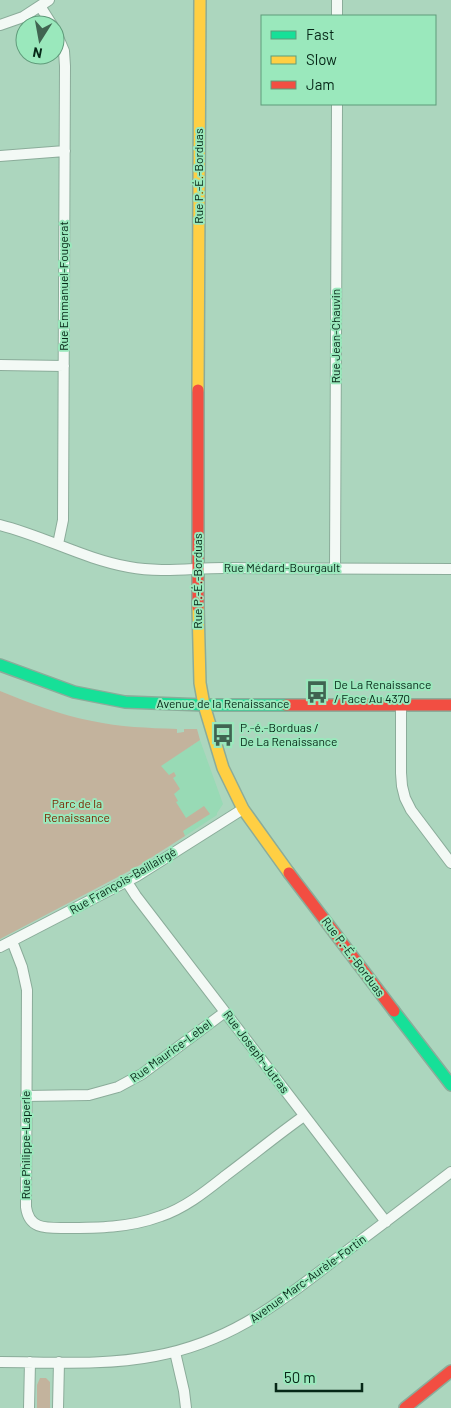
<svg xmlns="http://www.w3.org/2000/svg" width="451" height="1408" font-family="Barlow,sans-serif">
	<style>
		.built { fill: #98dab5 }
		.green { fill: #c3b39d }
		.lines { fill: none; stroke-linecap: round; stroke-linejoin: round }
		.street-casing { stroke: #8bac9a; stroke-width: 12 }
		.fast-casing { stroke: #8bac9a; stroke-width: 14 }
		.slow-casing { stroke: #8bac9a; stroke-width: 14 }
		.jam-casing { stroke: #8bac9a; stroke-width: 14 }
		.street { stroke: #f3f9f5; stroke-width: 10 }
		.fast { stroke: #16e098; stroke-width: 11 }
		.slow { stroke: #ffcf43; stroke-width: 11 }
		.jam { stroke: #f24e42; stroke-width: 11 }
		.labels { text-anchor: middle; stroke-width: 4; stroke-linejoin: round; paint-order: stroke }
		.street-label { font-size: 12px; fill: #062717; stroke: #9ae8bc }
		.poi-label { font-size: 12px; fill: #062717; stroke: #9ae8bc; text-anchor: start }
		.park-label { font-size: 12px; fill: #7a2501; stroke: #9ae8bc }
	</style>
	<rect width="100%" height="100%" fill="#acd6be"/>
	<path class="built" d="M 200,740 L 223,804 L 217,813 L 217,815 L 185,836 L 146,775 Z"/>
	<path class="green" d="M 0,691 C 30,703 60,715 92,721 C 120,727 148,728 177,729 L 177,733 L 184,732 L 184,729 L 197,729 L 200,740 L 161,766 L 169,775 L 174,772 L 176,776 L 173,778 L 180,789 L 174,794 L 178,801 L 176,802 L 186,818 L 204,806 L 210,814 L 183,831 L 185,836 L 135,868 L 0,939 Z
		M 40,1378 L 46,1378 L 50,1382 L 50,1408 L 37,1408 L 37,1385 Z"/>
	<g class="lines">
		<defs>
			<path id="street" d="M 40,6 L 52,25
				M 337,16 L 337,0
				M 0,25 L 23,17 L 49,0
				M 55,30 L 64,51 L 65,66 L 63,520 L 58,544
				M 0,156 L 65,151
				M 0,365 L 64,366
				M 0,525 C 44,536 84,559 129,567 C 161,573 192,568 224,568 C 299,569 375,569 451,569
				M 335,569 L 337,104
				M 401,705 L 401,773 L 402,786 L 405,798 L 411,810 L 451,863
				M 127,882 L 136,896 L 386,1222
				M 12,941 L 22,967 L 27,990 L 26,1207 C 29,1229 45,1228 64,1228 C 97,1228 129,1228 161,1216 C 185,1208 206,1191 225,1176 C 252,1156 277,1135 304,1116
				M 0,947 L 137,876 L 243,809
				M 26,1096 L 89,1095 L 118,1087 L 142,1074 L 225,1012
				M 175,1352 L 184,1391 L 186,1408
				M 0,1362 C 51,1362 104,1366 155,1356 C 231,1342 277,1304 336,1259 C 375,1230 413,1201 451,1172
				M 29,1408 L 30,1362
				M 58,1408 L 59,1362"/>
			<path id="fast" d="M 0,665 L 74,692 L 125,702 L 204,705 L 286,705
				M 394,1011 L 451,1085"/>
			<path id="slow" d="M 198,390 L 200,0
				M 198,607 L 200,683 L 204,705 L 223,768 L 243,809 L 289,873"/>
			<path id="jam" d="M 198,390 L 198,607
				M 286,705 L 451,705
				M 289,873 L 394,1011
				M 405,1408 L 451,1371"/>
		</defs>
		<use href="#street" class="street-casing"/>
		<use href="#fast" class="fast-casing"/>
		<use href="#slow" class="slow-casing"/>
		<use href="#jam" class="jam-casing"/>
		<use href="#street" class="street"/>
		<use href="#fast" class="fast"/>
		<use href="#slow" class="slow"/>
		<use href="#jam" class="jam"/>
	</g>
	<defs>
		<symbol id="bus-bare" viewBox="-9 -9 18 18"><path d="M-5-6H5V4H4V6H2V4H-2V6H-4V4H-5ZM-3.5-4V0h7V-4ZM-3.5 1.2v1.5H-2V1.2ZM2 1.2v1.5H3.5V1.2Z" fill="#406451" stroke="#9ae8bc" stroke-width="2.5" paint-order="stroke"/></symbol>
	</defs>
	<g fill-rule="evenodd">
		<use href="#bus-bare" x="301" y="676" width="32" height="32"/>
		<use href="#bus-bare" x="207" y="719" width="32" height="32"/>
	</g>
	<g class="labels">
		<g class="street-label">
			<text transform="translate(199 176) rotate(-90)" y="4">Rue P.-É.-Borduas</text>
			<text transform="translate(64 286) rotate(-90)" y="4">Rue Emmanuel-Fougerat</text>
			<text transform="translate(336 336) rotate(-90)" y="4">Rue Jean-Chauvin</text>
			<text x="282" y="572">Rue Médard-Bourgault</text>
			<text transform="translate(198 581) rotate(-90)" y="4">Rue P.-É.-Borduas</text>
			<text x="223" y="708">Avenue de la Renaissance</text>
			<text transform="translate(123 881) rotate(-30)" y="4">Rue François-Baillairgé</text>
			<text transform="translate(353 957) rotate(53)" y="4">Rue P.-É.-Borduas</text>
			<text transform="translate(171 1051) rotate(-36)" y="4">Rue Maurice-Lebel</text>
			<text transform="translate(256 1052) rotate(53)" y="4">Rue Joseph-Jutras</text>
			<text transform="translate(26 1145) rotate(-90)" y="4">Rue Philippe-Laperle</text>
			<text transform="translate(308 1279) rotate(-36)" y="4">Avenue Marc-Aurèle-Fortin</text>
		</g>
		<g class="poi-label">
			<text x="334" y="689">De La Renaissance<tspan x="334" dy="14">/ Face Au 4370</tspan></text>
			<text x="240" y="732">P.-é.-Borduas /<tspan x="240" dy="14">De La Renaissance</tspan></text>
		</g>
		<g class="park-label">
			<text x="77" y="808">Parc de la<tspan x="77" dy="14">Renaissance</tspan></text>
		</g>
	</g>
	<rect x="261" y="15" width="175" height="90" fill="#9ae8bc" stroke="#5f9b7a"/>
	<rect x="271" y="31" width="25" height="8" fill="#16e098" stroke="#5f9b7a"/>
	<text x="306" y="40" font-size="15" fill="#062717">Fast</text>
	<rect x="271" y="56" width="25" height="8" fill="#ffcf43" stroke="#5f9b7a"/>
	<text x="306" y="65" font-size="15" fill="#062717">Slow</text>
	<rect x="271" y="81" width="25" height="8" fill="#f24e42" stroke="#5f9b7a"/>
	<text x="306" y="90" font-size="15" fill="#062717">Jam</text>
	<g transform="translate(40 40) rotate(191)"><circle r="24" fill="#9ae8bc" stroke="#5f9b7a"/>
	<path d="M0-4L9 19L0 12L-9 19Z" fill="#406451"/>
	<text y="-8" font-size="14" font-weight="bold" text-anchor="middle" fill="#062717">N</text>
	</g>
	<path d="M276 1383v8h86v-8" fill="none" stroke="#062717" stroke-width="2.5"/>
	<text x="284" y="1383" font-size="15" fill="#062717" stroke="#9ae8bc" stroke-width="4" paint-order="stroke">50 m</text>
</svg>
